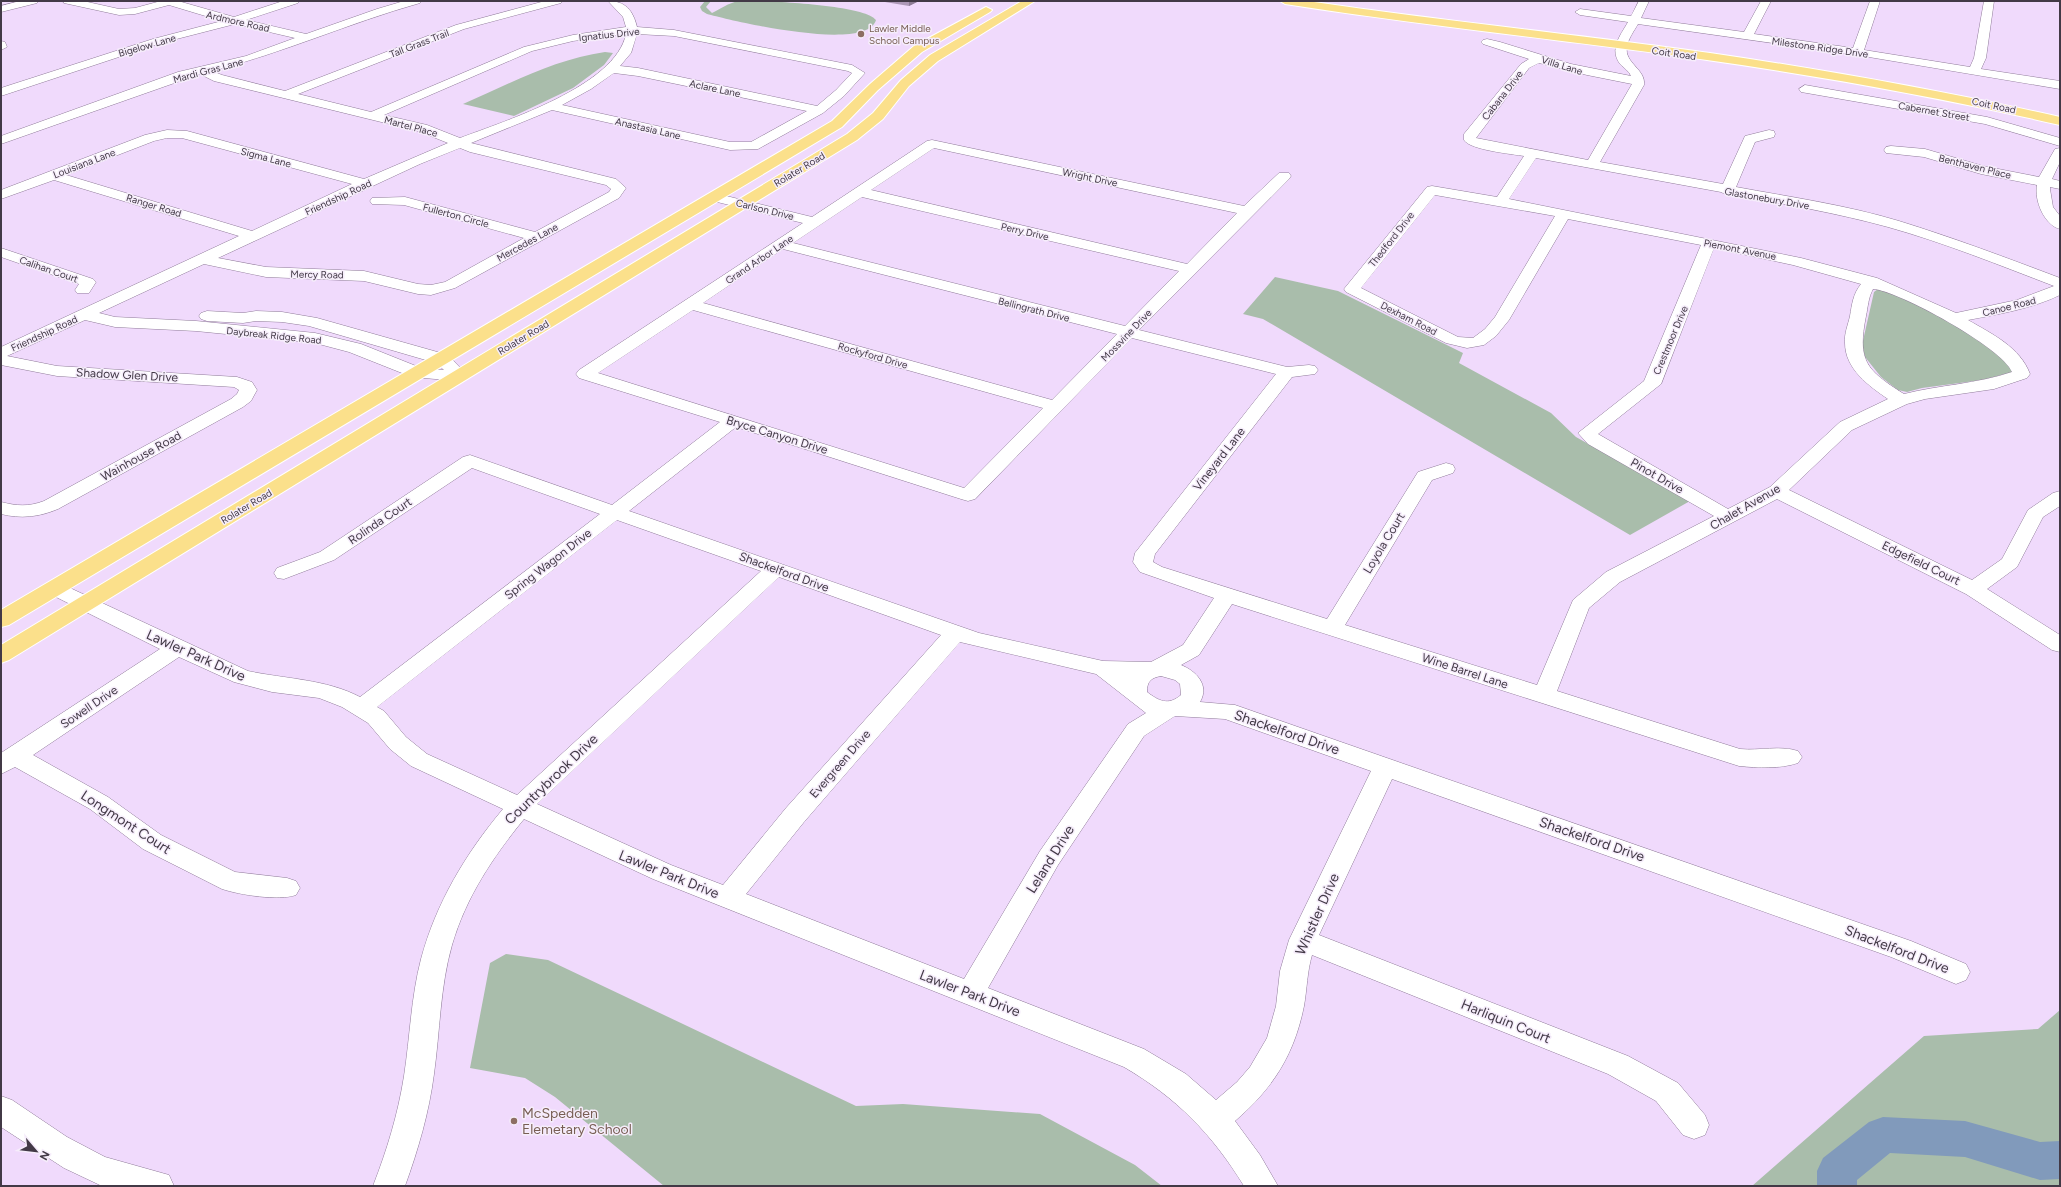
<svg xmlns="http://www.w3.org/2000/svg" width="2061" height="1187" font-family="Figtree,sans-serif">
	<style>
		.green { fill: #a9bdab }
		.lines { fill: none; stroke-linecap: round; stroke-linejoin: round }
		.river { fill: #819abb; fill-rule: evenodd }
		.minor-casing { stroke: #907c9a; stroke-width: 1 }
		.major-casing { stroke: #fff; stroke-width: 2 }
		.minor { fill: #fff; fill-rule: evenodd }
		.major { fill: #fbe08b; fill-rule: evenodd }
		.wall { fill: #ad98b7 }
		.shaded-wall { fill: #8d7c95 }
		.education-dot { fill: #8d6e63; stroke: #f6edfb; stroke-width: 1.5 }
		.labels { text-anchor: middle; stroke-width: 3; stroke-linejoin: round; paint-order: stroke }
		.far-street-label { font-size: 10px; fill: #423946; stroke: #f6edfb }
		.far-education-label { font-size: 10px; fill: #785e54; stroke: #f6edfb; text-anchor: start }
		.street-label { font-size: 12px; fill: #423946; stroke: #f6edfb }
		.near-street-label { font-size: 14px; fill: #423946; stroke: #f6edfb }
		.near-education-label { font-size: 14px; fill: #785e54; stroke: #f6edfb; text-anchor: start }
	</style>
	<rect width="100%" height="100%" fill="#f0dafc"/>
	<path class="green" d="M 705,1 L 711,1 L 706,7 L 712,13 C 720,9 729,3 738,1 C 758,0 865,4 876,20 C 866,53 733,21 707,14 L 702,11 L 700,7 Z
		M 605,52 L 613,53 L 604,65 L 573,88 L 514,116 L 463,104 C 509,84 555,59 605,52 Z
		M 1275,277 L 1338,291 L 1463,353 L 1459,363 L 1551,413 L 1576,437 L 1690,501 L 1630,535 L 1263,319 L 1243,314 Z
		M 1878,289 L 1915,301 L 1998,351 L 2013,372 L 1982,380 L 1922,388 L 1907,392 L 1898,390 L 1881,377 L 1865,357 L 1862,345 L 1874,292 Z
		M 506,954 L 548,960 L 856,1106 L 903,1104 L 1040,1114 L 1135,1165 L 1162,1186 L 664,1186 L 555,1097 L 525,1078 L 470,1068 L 490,963 Z
		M 2060,1010 L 2060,1186 L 1752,1186 L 1924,1036 L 2038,1029 Z"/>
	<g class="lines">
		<path class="river" d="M 1883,1117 L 1965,1121 L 2040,1142 L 2060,1141 L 2060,1179 L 2040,1180 L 1965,1157 L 1890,1153 L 1857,1180 L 1857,1186 L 1817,1186 L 1817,1171 L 1823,1158 L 1869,1122 Z"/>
		<defs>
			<path id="minor" d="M 20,1 L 38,1 L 37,3 L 1,12 L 1,6 Z
				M 63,1 L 83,1 L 119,9 L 135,8 L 161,1 L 178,1 L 234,17 L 283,1 L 299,1 L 298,3 L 246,20 L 306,34 L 377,9 L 404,1 L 421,1 L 420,3 C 349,23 283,53 212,71 L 222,75 L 285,91 L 456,25 L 545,1 L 562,1 L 561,3 L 464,29 L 298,94 L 371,112 L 524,47 L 573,35 L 626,27 L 623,17 L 608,1 C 625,1 633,10 637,27 L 674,30 L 852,65 L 865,73 L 844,96 L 823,113 L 758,149 L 730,150 L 552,110 L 471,143 L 616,179 L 626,188 L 619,198 L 455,288 L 431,295 L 418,294 L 364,281 L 266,277 L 204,264 L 99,313 L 115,317 L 196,321 L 315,333 L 361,344 L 421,368 L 444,370 L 436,363 L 309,326 L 282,322 L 256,321 L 243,323 L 207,321 L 201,319 L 199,316 L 201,313 L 207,311 L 243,313 L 256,311 L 282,312 L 317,318 L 448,355 L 468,376 L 465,380 L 459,381 L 412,377 L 349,352 L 315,343 L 196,331 L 115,327 L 85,320 L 7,356 L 57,366 L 237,377 L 252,382 L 257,390 L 251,401 L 243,407 L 58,509 C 39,517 21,519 1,514 L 1,502 C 17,506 28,507 44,501 L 231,399 L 237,394 L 239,390 L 234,387 L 57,376 L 1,365 L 1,347 L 239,236 L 54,180 L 1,199 L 1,190 L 145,135 L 167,130 L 187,131 L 364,179 L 448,143 L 418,131 L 214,81 L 200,74 L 1,144 L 1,136 L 178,72 L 246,56 L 295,38 L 235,24 L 161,43 L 1,96 L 1,88 L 153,39 L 222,21 L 169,5 L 135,14 L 119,15 L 64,3 ZM 626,34 C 616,86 505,121 460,138 L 427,125 L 384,115 L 532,51 L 573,41 ZM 637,34 L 674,36 L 848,71 L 852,73 L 836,90 L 817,106 L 638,68 L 620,66 L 631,53 ZM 614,73 L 638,76 L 807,111 L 751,142 L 730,142 L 562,105 L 591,89 ZM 167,138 L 182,138 L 352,184 L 252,231 L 66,175 L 154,141 ZM 460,148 L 470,152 L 606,185 L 611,189 L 609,192 L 535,232 L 405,197 L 372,198 L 370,201 L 372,204 L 404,205 L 524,238 L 445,282 L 431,285 L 418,284 L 364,271 L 266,267 L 218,258 L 420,164 Z
				M 1639,1 L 1649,1 L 1641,18 L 1744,32 L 1761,1 L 1771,1 L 1754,34 L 1853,48 L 1870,1 L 1880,1 L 1864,50 L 1970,67 L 1974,58 L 1984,1 L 1994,1 L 1986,58 L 1981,69 L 2060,81 L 2060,89 L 1857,55 L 1638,24 C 1634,31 1628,39 1627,47 C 1624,63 1646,69 1644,85 L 1600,162 L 1723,184 L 1745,136 L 1769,130 L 1774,131 L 1775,134 L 1774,137 L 1755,142 L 1736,187 C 1790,197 1846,205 1899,221 C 1954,238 2007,258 2060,278 L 2060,295 C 2031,309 1999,314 1968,320 C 1992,334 2020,347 2030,374 L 2027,378 L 1994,389 L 1925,399 L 1907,404 L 1852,430 L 1789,490 L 1972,580 L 2002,559 L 2028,510 L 2053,493 L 2060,491 L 2060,506 L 2043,517 L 2017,567 L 1987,589 L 2060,635 L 2060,652 L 2052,650 L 1966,594 L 1777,499 L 1620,582 L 1589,608 L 1557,691 L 1740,749 C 1759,751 1780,745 1798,751 L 1802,757 L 1798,763 C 1780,769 1758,768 1739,766 L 1232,604 L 1199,655 L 1181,665 C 1196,671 1210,685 1200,702 L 1235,705 L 1911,941 L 1966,964 L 1970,972 L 1966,980 L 1956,984 L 1891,957 L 1392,779 L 1319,935 L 1628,1056 L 1678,1083 L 1705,1115 L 1709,1125 L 1705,1135 L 1694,1139 L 1683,1135 L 1656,1101 L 1608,1074 L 1312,955 C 1307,972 1307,989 1304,1006 C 1294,1056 1272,1089 1235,1121 L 1260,1155 L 1278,1186 L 1244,1186 C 1212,1134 1177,1098 1124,1067 L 653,879 L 524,819 C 493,857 466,897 452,945 C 440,987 440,1031 434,1074 C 429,1113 418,1150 405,1186 L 373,1186 C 387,1150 398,1114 404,1076 C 410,1037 411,997 421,959 C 436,903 466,853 503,809 L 411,766 L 390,749 L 368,723 L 342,707 L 319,698 L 272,692 L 234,682 L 179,657 L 33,755 L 108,797 L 161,835 L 235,872 L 287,878 L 296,881 L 300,888 L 296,895 C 279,901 240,895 222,889 L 143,849 L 90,809 L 15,767 L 1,774 L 1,753 L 160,649 L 48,593 L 45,588 L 48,583 L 55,581 L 248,671 C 285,679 326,679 360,697 L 600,514 L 472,468 L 334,560 L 284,579 L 277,578 L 274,573 L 277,568 L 320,552 L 463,457 L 470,455 L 612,505 L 720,422 L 579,378 L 576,374 L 579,370 L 803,223 L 709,200 L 707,197 L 709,194 L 714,193 L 812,217 L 927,141 L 932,140 L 1244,206 L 1279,173 L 1289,173 L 1291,176 L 1289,179 L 1139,330 L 1287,367 L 1309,365 L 1315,366 L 1318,370 L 1315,374 L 1292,377 L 1155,554 L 1153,562 L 1162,567 L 1327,619 L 1418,472 L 1446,463 L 1453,465 L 1455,469 L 1453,473 L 1432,480 L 1345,625 L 1537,685 L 1573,600 L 1606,572 L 1714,516 L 1588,444 L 1578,433 L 1644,381 L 1701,245 L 1568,219 L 1509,320 L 1496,336 L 1484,345 L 1467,348 L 1446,343 L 1346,292 L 1344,289 L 1427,187 L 1432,186 L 1497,197 L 1524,156 C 1512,154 1470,150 1464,140 L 1464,134 L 1521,64 L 1529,59 L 1483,44 L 1481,42 L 1483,40 L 1487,39 L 1500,42 L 1571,64 L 1631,76 C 1629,71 1624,68 1620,64 C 1609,49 1620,36 1628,22 L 1580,15 L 1575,12 L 1580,9 L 1631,16 ZM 1539,63 L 1587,75 L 1632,84 L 1588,160 L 1476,138 L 1529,68 ZM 934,148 L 1237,213 L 1187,264 L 871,190 ZM 1536,158 L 1721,192 L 1727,195 L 1731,194 C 1784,204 1837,213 1888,227 C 1945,243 1999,265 2054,286 L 2017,300 L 1956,313 L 1877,278 L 1801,258 L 1509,199 ZM 1435,195 L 1555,216 L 1495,317 L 1485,329 L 1473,338 L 1458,337 L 1361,288 ZM 862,197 L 1179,271 L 1125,326 L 793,243 ZM 1714,248 L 1793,265 L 1861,284 C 1853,294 1852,304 1850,316 C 1848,325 1844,334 1845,343 C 1845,369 1869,386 1888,399 L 1840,422 L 1770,487 L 1728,509 L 1598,434 L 1661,384 ZM 783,249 L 1117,334 L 1052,400 L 703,303 ZM 1873,289 C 1897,290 2003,348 2012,372 C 1977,384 1939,385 1904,394 C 1866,370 1857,361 1866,316 C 1868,307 1868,298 1873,289 ZM 693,310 L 1043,408 L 964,488 L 598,373 ZM 1132,338 L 1276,374 L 1135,553 L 1133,562 L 1140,572 L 1214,598 L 1183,645 L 1151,662 L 1103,661 L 979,633 L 629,511 L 736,427 L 961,499 L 968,501 L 975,499 ZM 617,520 L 761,571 L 517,795 L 427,754 L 406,737 L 384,711 L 377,707 ZM 779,577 L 941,635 L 786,808 L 723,885 L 671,865 L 537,804 ZM 960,642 L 1096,674 L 1146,713 L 1128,724 L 1040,851 L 964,979 L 746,894 L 804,822 ZM 1161,676 L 1175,680 L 1180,684 L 1181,695 C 1168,706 1159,701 1147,692 C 1147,681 1151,678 1161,676 ZM 1175,716 L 1225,719 L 1371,771 L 1289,940 L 1280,971 L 1276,1006 L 1267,1038 L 1250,1067 L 1237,1082 L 1216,1100 L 1186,1074 L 1144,1049 L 988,988 L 1058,865 L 1144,736 Z
				M 1,41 L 5,42 L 7,47 L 1,50 Z
				M 1805,85 L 1987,117 L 2060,138 L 2060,146 L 1985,124 L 1801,92 L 1799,89 Z
				M 1891,146 L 1925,149 L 1983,166 L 2039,177 L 2055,149 L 2060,148 L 2060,162 L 2052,179 L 2060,181 L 2060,189 L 2050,187 L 2050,189 L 2053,207 L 2060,216 L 2060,229 C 2044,225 2034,200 2037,185 L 1981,174 L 1924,157 L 1886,153 L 1884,150 L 1886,147 Z
				M 1,248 L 93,279 L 96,282 L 89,293 L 77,293 L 75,290 L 79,284 L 1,257 Z
				M 1,1096 L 12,1100 L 67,1137 L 105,1157 L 169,1175 L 174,1186 L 102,1186 L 64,1168 L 1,1127 Z"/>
			<path id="major" d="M 1022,1 L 1035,1 L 938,61 L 909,86 L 883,119 L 857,140 L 9,660 L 1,663 L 1,645 L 847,134 L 873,113 L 901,80 L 930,55 Z
				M 1280,1 L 1307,1 C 1441,21 1576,34 1710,53 C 1827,70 1944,91 2060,117 L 2060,125 C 1943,98 1826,77 1707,60 C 1567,40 1425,26 1285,4 Z
				M 986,7 L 992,10 L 990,12 L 922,52 L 878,90 L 842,127 L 9,625 L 1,627 L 1,610 L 832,121 L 870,84 L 914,46 Z"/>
		</defs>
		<use href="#minor" class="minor-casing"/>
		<use href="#major" class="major-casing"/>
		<use href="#minor" class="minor"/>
		<use href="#major" class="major"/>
	</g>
	<path class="wall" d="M 879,1 L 919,1 L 909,6 Z"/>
	<path class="shaded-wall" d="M 909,1 L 919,1 L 909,6 Z"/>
	<g class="education-dot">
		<circle cx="861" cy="34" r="4"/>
		<circle cx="514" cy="1121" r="4"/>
	</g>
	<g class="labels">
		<g class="far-street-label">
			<text transform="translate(238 21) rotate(13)" y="4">Ardmore Road</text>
			<text transform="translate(609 34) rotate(-6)" y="4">Ignatius Drive</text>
			<text transform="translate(419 43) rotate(-21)" y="4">Tall Grass Trail</text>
			<text transform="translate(147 45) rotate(-16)" y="4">Bigelow Lane</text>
			<text transform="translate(1820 47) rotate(8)" y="4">Milestone Ridge Drive</text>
			<text transform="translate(1674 53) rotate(8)" y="4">Coit Road</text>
			<text transform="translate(1562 65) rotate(17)" y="4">Villa Lane</text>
			<text transform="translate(208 70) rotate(-15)" y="4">Mardi Gras Lane</text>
			<text transform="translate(715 88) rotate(12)" y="4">Aclare Lane</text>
			<text transform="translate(1502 95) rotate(-52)" y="4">Cabana Drive</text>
			<text transform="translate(1994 105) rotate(12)" y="4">Coit Road</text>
			<text transform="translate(1934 111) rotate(10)" y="4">Cabernet Street</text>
			<text transform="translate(411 126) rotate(15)" y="4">Martel Place</text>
			<text transform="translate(648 128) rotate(13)" y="4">Anastasia Lane</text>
			<text transform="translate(266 157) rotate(15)" y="4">Sigma Lane</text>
			<text transform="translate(84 163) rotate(-21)" y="4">Louisiana Lane</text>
			<text transform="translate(1975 166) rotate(14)" y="4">Benthaven Place</text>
			<text transform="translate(799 169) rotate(-31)" y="4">Rolater Road</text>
			<text transform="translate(1090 177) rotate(12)" y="4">Wright Drive</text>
			<text transform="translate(338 197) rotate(-25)" y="4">Friendship Road</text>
			<text transform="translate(1767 198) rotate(10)" y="4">Glastonebury Drive</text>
			<text transform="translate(154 205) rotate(17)" y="4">Ranger Road</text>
			<text transform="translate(765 209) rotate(14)" y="4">Carlson Drive</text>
			<text transform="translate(456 215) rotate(15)" y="4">Fullerton Circle</text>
			<text transform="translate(1025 231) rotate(13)" y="4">Perry Drive</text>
			<text transform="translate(1391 239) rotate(-52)" y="4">Thedford Drive</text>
			<text transform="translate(527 242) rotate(-29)" y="4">Mercedes Lane</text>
			<text transform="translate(1740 249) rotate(11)" y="4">Piemont Avenue</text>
			<text transform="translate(759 259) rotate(-34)" y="4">Grand Arbor Lane</text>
			<text transform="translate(49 269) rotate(19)" y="4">Calihan Court</text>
			<text transform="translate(317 274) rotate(1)" y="4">Mercy Road</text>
			<text transform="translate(2009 306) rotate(-14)" y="4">Canoe Road</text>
			<text transform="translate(1034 309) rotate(14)" y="4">Bellingrath Drive</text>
			<text transform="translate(1409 318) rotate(27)" y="4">Dexham Road</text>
			<text transform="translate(44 333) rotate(-25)" y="4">Friendship Road</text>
			<text transform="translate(274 335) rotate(6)" y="4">Daybreak Ridge Road</text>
			<text transform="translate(1126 335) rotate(-46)" y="4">Mossvine Drive</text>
			<text transform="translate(523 337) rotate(-31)" y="4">Rolater Road</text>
			<text transform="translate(1670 340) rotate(-67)" y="4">Crestmoor Drive</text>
			<text transform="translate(873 355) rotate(16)" y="4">Rockyford Drive</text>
			<text transform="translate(246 506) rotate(-31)" y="4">Rolater Road</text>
		</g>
		<g class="far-education-label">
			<text x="869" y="32">Lawler Middle<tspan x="869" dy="12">School Campus</tspan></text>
		</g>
		<g class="street-label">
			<text transform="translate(127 375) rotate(3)" y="4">Shadow Glen Drive</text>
			<text transform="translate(777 435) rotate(17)" y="4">Bryce Canyon Drive</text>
			<text transform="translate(141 456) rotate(-29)" y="4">Wainhouse Road</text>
			<text transform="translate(1219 459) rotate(-52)" y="4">Vineyard Lane</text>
			<text transform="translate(1657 476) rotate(30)" y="4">Pinot Drive</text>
			<text transform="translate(1745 507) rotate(-30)" y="4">Chalet Avenue</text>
			<text transform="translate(380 521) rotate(-34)" y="4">Rolinda Court</text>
			<text transform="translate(1384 543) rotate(-59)" y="4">Loyola Court</text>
			<text transform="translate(1921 563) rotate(26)" y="4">Edgefield Court</text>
			<text transform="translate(548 564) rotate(-38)" y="4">Spring Wagon Drive</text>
			<text transform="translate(784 572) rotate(20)" y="4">Shackelford Drive</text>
			<text transform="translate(1465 671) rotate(18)" y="4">Wine Barrel Lane</text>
			<text transform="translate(89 707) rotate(-34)" y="4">Sowell Drive</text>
			<text transform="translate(840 764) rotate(-49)" y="4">Evergreen Drive</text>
		</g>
		<g class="near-street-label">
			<text transform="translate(196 655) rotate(24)" y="5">Lawler Park Drive</text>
			<text transform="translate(1287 732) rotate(19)" y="5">Shackelford Drive</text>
			<text transform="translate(551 779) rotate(-44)" y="5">Countrybrook Drive</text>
			<text transform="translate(126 822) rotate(33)" y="5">Longmont Court</text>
			<text transform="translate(1592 839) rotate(19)" y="5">Shackelford Drive</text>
			<text transform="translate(1050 859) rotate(-58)" y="5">Leland Drive</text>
			<text transform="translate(669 874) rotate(22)" y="5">Lawler Park Drive</text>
			<text transform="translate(1317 914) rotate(-66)" y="5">Whistler Drive</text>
			<text transform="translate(1897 949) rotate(21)" y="5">Shackelford Drive</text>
			<text transform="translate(970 993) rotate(21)" y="5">Lawler Park Drive</text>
			<text transform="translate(1506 1021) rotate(22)" y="5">Harliquin Court</text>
		</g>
		<g class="near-education-label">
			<text x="522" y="1118">McSpedden<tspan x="522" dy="16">Elemetary School</tspan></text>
		</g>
	</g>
	<rect width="2061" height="1187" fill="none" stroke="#423946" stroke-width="4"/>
	<g transform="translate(36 1151) rotate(118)" stroke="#f6edfb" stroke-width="3" paint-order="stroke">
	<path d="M0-3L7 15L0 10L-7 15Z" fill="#423946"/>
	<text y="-6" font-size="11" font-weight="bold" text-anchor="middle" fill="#423946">N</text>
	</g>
</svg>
